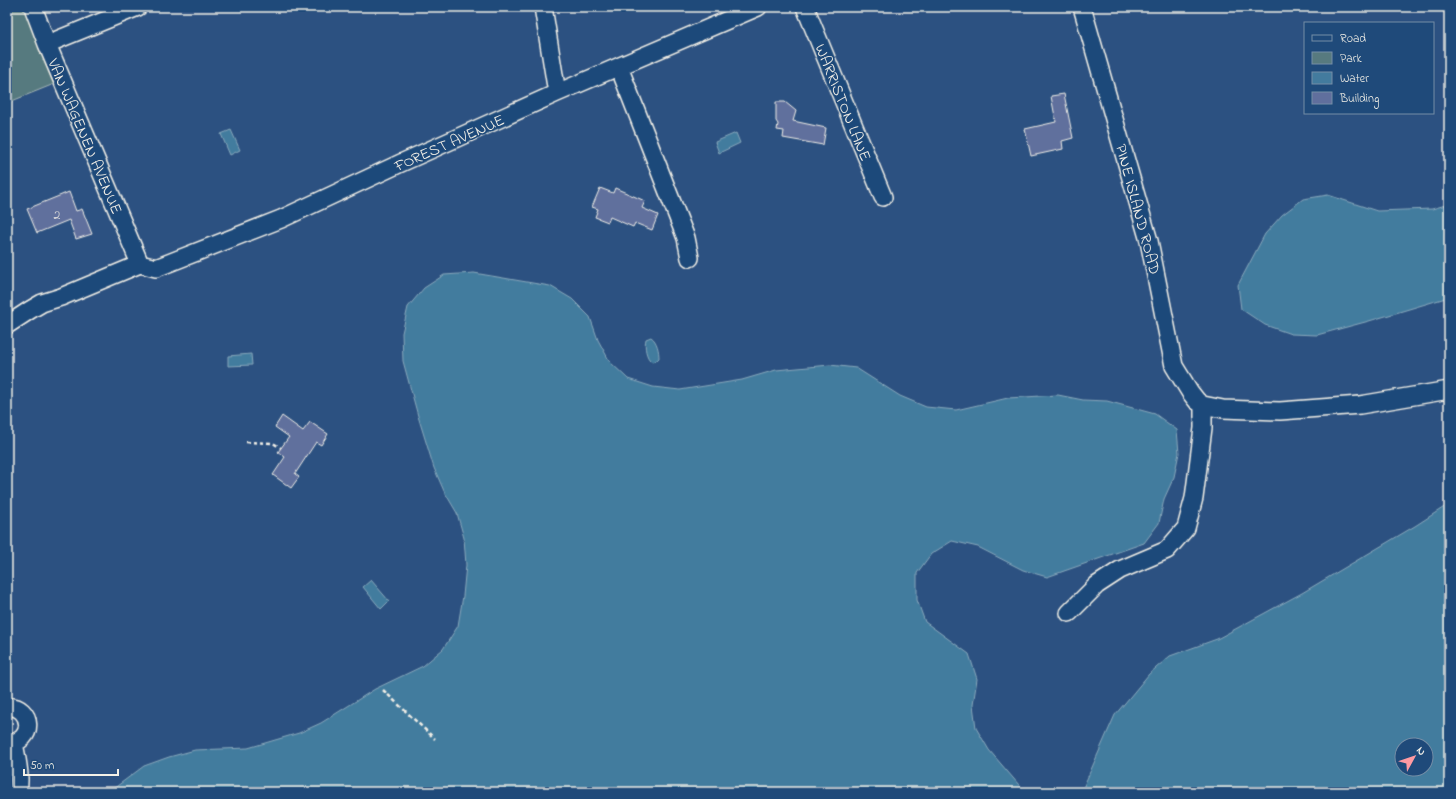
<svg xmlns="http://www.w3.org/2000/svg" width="1456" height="799" font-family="'Indie Flower',sans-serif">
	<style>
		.green { fill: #577a7f; stroke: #a6b6b4 }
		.water { fill: #437b9e; stroke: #8aaabc; fill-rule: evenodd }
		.building { fill: #606f9d; stroke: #f4f1e8 }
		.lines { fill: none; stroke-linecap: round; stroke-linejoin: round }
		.minor-casing { stroke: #f4f1e8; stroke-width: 20 }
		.path { stroke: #f4f1e8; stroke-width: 2.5; stroke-dasharray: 4 3; stroke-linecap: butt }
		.minor { stroke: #1f4a7a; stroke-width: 17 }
		.labels { text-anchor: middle; stroke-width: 3; stroke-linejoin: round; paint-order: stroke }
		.number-label { font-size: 14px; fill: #cfd0d5 }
		.street-label { font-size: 16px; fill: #f4f1e8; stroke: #1f4a7a }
	</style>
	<rect width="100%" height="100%" fill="#2c5181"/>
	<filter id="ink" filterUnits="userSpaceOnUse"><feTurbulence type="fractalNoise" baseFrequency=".025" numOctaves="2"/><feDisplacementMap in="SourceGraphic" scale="8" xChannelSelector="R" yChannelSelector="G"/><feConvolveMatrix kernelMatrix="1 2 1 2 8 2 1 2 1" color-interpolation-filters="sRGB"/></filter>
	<g filter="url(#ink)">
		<path class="green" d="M 7,7 L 28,7 L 59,82 L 7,103 Z"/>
		<path class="water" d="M 231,130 L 240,150 L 230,155 L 221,134 Z
			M 736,133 L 740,143 L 719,153 L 715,142 Z
			M 1328,195 L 1377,211 L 1432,209 L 1449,204 L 1449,297 L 1369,321 L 1317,335 L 1291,334 L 1265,325 L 1241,309 L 1238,285 L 1265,234 L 1282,215 L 1303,199 Z
			M 474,273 L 550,286 L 572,299 L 590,317 L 598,340 L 610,362 L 628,379 L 653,387 L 680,390 L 742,380 L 776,370 L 830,365 L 856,368 L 900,396 L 926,407 L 956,410 L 1008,398 L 1058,395 L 1083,400 L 1107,401 L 1155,414 L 1177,430 L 1179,453 L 1174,477 L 1164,499 L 1159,523 L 1144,543 L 1047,577 L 1023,570 L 978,547 L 952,541 L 931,554 L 917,573 L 917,600 L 925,622 L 969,654 L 977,679 L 973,705 L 976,728 L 989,750 L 1025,792 L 109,792 L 144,766 L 169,757 L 195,750 L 248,748 L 299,733 L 321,723 L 375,689 L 423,666 L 443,649 L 458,626 L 463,596 L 466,565 L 464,538 L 457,513 L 444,491 L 434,468 L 418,416 L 403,361 L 402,333 L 408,307 L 424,288 L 444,275 Z
			M 651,337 C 657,341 659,351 659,358 L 657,360 L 652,362 C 646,358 644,346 646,339 Z
			M 251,354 L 252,365 L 228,366 L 228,356 Z
			M 1449,504 L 1449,792 L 1080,792 L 1083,788 L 1115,715 L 1149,674 L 1170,656 L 1217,639 L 1302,593 L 1415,526 ZM 1402,745 L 1426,745 L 1426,769 L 1402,769 Z
			M 371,580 L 389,601 L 381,609 L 363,587 Z"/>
		<path class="building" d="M 1064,94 L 1073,138 L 1062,141 L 1063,149 L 1031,156 L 1025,129 L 1056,122 L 1051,96 Z
			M 776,102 L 785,102 L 796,111 L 793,121 L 826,128 L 823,145 L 783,138 L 784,131 L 777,130 L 778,124 L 776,121 Z
			M 600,188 L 613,193 L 615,188 L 645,201 L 642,208 L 658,215 L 652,230 L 635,223 L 633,227 L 610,217 L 608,222 L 595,217 L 598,209 L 592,207 Z
			M 69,192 L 76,211 L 82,209 L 92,234 L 76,239 L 69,220 L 37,233 L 27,209 Z
			M 282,416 L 303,431 L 310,422 L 328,434 L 321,445 L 316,442 L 295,474 L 299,477 L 291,488 L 273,475 L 285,457 L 278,452 L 289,437 L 275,427 Z"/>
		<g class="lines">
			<defs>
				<path id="minor" d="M 33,7 L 47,44 L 140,264
					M 543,7 L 557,93
					M 805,7 L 883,197
					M 1082,7 L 1149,241 L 1174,366 L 1190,392 L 1197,401 L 1203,405 L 1223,409 L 1280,411 L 1360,405 L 1449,390
					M 47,44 L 138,7
					M 619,67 L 686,238 L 690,258
					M 140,264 L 156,268 L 281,219 L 401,163 L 557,93 L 758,7
					M 7,325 L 30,310 L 42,303 L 61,297 L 140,264
					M 1069,613 L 1097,585 L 1120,570 L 1167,550 L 1186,528 L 1194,498 L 1203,428 L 1203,405
					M 7,707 C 33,704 36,744 7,743
					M 14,743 C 17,759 21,776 18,792"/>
			</defs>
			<use href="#minor" class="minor-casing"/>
			<path class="path" d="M 246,442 L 273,443 L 281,448
				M 383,690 L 435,739"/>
			<use href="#minor" class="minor"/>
		</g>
	</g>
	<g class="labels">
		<g class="number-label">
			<text x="57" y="219">2</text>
		</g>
		<g class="street-label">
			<text transform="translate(844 102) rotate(68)" y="6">WARRISTON LANE</text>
			<text transform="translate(86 136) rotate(67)" y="6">VAN WAGENEN AVENUE</text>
			<text transform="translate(449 142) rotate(-24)" y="6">FOREST AVENUE</text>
			<text transform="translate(1139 209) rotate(75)" y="6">PINE ISLAND ROAD</text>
		</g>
	</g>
	<rect width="1456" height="799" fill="none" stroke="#1f4a7a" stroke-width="24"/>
	<rect x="12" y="12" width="1432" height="775" fill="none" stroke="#f4f1e8" stroke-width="1.5" filter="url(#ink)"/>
	<rect x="1304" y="22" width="130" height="92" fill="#1f4a7a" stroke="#748da6"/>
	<rect x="1312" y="35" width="20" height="6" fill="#1f4a7a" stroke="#748da6"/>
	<text x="1340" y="42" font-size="12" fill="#f4f1e8">Road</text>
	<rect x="1312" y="52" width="20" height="12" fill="#577a7f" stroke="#748da6"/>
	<text x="1340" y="62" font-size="12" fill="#f4f1e8">Park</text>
	<rect x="1312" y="72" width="20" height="12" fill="#437b9e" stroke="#748da6"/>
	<text x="1340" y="82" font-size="12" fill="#f4f1e8">Water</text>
	<rect x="1312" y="92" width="20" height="12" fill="#606f9d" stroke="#748da6"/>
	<text x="1340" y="102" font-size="12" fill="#f4f1e8">Building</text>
	<g transform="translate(1414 757) rotate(50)"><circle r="19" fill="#1f4a7a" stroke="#748da6"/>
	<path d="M0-3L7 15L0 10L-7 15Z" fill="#ff9aa2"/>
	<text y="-6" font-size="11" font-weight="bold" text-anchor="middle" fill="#f4f1e8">N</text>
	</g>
	<path d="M24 769v6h94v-6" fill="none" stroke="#f4f1e8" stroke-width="2"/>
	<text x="30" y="769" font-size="12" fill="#f4f1e8" stroke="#1f4a7a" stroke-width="3" paint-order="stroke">50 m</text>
</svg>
